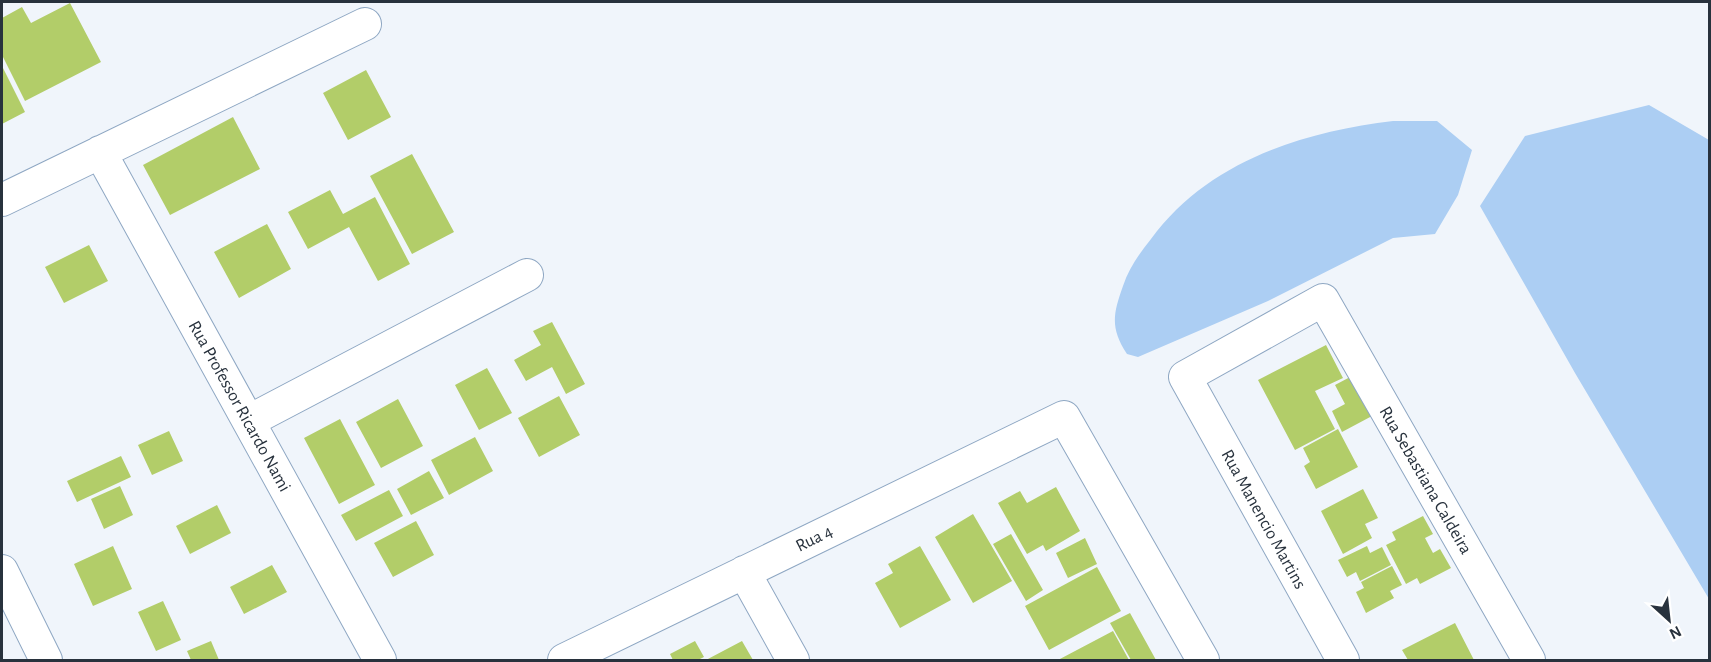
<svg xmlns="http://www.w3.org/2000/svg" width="1711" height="662" font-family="'Alegreya Sans',sans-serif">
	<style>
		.green { fill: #accef3 }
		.building { fill: #b2cd69 }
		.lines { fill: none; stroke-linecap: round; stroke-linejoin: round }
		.street-casing { stroke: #8ea7c3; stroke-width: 34 }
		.street { stroke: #fff; stroke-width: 32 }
		.labels { text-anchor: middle; stroke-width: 6; stroke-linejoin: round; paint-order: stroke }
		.street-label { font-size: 18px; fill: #28323d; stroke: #fff }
	</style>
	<rect width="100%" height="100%" fill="#f0f5fb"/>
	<path class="green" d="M 1649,105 L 1709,140 L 1709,599 L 1575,373 L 1480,206 L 1525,136 Z
		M 1393,121 L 1437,121 L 1472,150 L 1458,195 L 1435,234 L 1393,238 L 1268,301 L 1138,357 L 1127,354 C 1110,328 1113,314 1123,286 C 1129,268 1139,254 1151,239 C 1207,162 1301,132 1393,121 Z"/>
	<path class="building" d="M 70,3 L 101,62 L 25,101 L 2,55 L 2,18 L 22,7 L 31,23 Z
		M 2,66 L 25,112 L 2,124 Z
		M 366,70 L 391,117 L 348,140 L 323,93 Z
		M 233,117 L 260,169 L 170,215 L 143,165 Z
		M 412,154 L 454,232 L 412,254 L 370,176 Z
		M 330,190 L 343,214 L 375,197 L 410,264 L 378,281 L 349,227 L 308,249 L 288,212 Z
		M 267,224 L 291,269 L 239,298 L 214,252 Z
		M 89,245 L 108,281 L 64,303 L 45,267 Z
		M 552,322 L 585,384 L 566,394 L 552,367 L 526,381 L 514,360 L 541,345 L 533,331 Z
		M 1326,345 L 1343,378 L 1315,391 L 1335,429 L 1295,450 L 1258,380 Z
		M 487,368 L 512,413 L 479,430 L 455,385 Z
		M 1352,376 L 1372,416 L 1342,432 L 1332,411 L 1345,404 L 1335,385 Z
		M 559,396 L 580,435 L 539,457 L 518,418 Z
		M 398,399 L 423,446 L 381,468 L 356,422 Z
		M 340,419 L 375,485 L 339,504 L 304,438 Z
		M 1338,429 L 1358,467 L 1316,489 L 1304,466 L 1310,462 L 1303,448 Z
		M 169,431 L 183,461 L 152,475 L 138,445 Z
		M 475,437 L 493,471 L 449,495 L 431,460 Z
		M 121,456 L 131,477 L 77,502 L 67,481 Z
		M 429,471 L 444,498 L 411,515 L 397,489 Z
		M 120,486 L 133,515 L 104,529 L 91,499 Z
		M 1056,487 L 1080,531 L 1046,551 L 1043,545 L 1027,554 L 998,503 L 1020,491 L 1027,503 Z
		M 1363,489 L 1378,518 L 1365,524 L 1372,538 L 1343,554 L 1321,511 Z
		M 389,490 L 403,516 L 356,541 L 341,515 Z
		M 217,505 L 231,533 L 190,554 L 176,526 Z
		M 973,514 L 1012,581 L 973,603 L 935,537 Z
		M 1423,516 L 1433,534 L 1425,538 L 1433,553 L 1440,549 L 1451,568 L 1420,584 L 1417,578 L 1406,584 L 1386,545 L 1396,540 L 1392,532 Z
		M 416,521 L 434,555 L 393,577 L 374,543 Z
		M 1011,534 L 1043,590 L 1026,601 L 993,544 Z
		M 1085,538 L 1097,564 L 1068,578 L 1056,553 Z
		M 113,546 L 132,589 L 93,606 L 74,564 Z
		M 920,546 L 951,600 L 900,628 L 875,583 L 893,573 L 888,564 Z
		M 1367,546 L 1370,553 L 1382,547 L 1391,565 L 1360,581 L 1356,572 L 1347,577 L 1338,560 Z
		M 272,565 L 287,592 L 244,614 L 230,587 Z
		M 1392,566 L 1402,585 L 1390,591 L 1394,598 L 1366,613 L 1356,592 L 1364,588 L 1361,582 Z
		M 1097,567 L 1121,611 L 1049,650 L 1025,606 Z
		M 163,601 L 181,640 L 156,651 L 138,612 Z
		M 1130,613 L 1156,660 L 1131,660 L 1110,623 Z
		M 1455,623 L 1474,660 L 1408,660 L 1402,650 Z
		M 1113,631 L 1129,660 L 1058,660 Z
		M 211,641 L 219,660 L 191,660 L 187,651 Z
		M 695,641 L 704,657 L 698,660 L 673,660 L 670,654 Z
		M 742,641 L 753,660 L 706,660 Z"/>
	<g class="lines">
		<defs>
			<path id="street" d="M 100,152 L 380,660
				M 2,200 L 365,24
				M 249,421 L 527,275
				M 2,571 L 46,660
				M 744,572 L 793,660
				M 564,660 L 1064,417 L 1203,660
				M 1343,660 L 1185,377 L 1323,300 L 1529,660"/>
		</defs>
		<use href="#street" class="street-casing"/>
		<use href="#street" class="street"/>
	</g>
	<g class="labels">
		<g class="street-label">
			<text transform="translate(240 406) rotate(61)" y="6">Rua Professor Ricardo Nami</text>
			<text transform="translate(1426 480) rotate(60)" y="6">Rua Sebastiana Caldeira</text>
			<text transform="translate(1264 519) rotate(61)" y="6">Rua Manencio Martins</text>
			<text transform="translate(814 538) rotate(-26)" y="6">Rua 4</text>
		</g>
	</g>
	<rect width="1711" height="662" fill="none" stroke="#28323d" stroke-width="6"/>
	<g transform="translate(1669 620) rotate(153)" stroke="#ffffff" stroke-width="4.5" paint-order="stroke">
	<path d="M0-4.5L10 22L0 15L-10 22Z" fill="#28323d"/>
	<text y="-9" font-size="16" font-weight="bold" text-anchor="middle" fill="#28323d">N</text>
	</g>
</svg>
